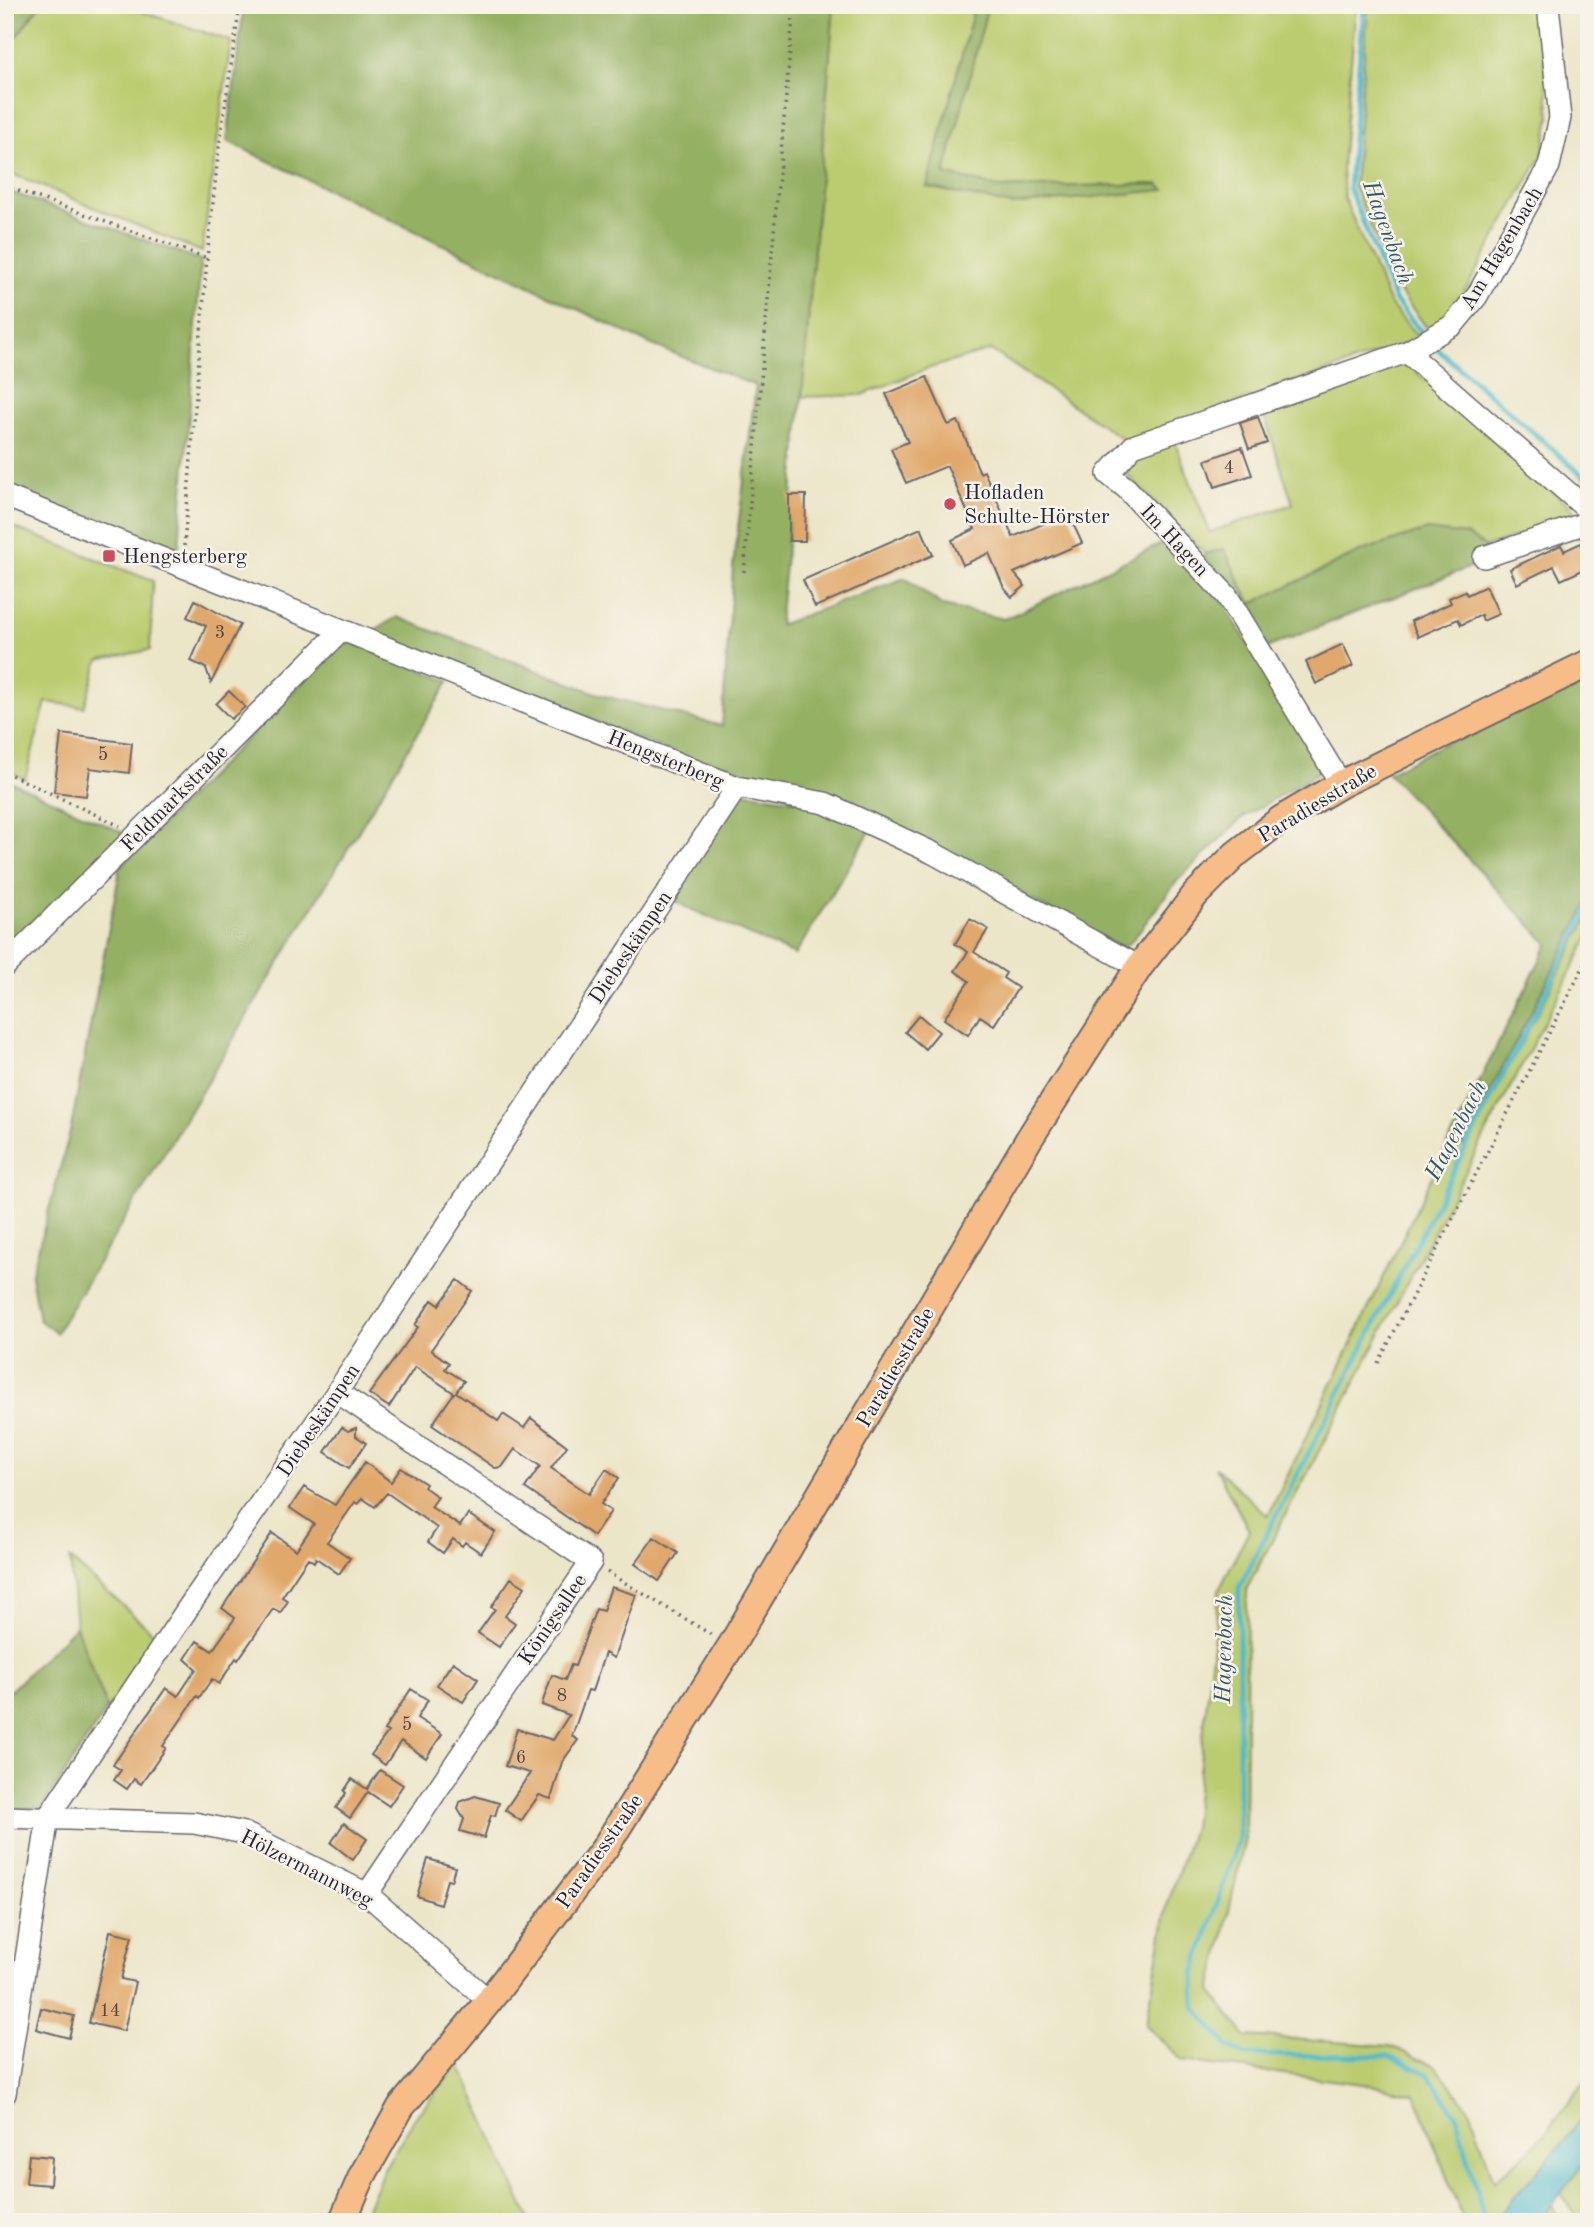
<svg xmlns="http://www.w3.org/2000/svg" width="1594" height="2227" font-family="'Old Standard TT',serif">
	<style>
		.green { fill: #bbcc6f; stroke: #6e7755; stroke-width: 2 }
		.forest { fill: #94b062; stroke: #5b694e; stroke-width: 2 }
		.water { fill: #4fbacb; stroke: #386e83; stroke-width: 2 }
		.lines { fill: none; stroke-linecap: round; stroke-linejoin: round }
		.stream { stroke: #4fbacb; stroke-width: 5 }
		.building { fill: #e0a86a }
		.minor-casing { stroke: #69676d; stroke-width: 24 }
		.major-casing { stroke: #69676d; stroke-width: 30 }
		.path { stroke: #69676d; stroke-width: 3.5; stroke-dasharray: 2 5; stroke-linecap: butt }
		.minor { stroke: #fff; stroke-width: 21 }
		.major { stroke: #f7bd88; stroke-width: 26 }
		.poi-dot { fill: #d1495b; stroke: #f7f3e8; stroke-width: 2.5 }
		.labels { text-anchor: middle; stroke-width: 5; stroke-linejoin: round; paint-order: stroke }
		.number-label { font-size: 18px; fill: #524447 }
		.street-label { font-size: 21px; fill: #22223b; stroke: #f7f3e8 }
		.poi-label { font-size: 21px; fill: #22223b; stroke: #f7f3e8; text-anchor: start }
		.water-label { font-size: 23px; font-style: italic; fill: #32576d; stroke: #f7f3e8 }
	</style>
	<rect width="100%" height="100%" fill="#f7f3e8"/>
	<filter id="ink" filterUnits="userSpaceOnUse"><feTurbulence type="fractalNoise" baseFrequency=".0143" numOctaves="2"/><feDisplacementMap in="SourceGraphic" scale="14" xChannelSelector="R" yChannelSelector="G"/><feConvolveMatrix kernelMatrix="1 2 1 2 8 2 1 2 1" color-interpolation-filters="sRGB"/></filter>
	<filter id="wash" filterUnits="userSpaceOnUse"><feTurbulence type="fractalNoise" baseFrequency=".00686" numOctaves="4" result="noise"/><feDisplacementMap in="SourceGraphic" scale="28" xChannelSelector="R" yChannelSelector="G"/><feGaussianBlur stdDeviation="1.57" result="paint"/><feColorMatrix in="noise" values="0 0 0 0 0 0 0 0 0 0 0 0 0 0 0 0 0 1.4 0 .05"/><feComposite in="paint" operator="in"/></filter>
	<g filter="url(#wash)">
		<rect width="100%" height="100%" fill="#ece6c9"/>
		<path class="green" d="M 40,5 L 122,5 L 231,41 L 202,252 L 5,171 L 5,52 Z
			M 834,5 L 975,5 L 927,187 L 1012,205 L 1158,184 L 1000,188 L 944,174 L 988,5 L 1356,5 L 1342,167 L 1344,198 L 1390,304 L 1420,339 L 1126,441 L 991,350 L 926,369 L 862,395 L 802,397 Z
			M 1368,5 L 1538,5 L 1550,118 L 1542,156 L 1459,301 L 1444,322 L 1430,332 L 1397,288 L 1354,187 Z
			M 1407,364 L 1573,509 L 1574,518 L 1486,547 L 1427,530 L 1362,551 L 1250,604 L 1224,550 L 1205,554 L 1127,475 C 1129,452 1155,447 1174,440 L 1210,532 L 1293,504 L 1262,409 L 1394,365 Z
			M 5,524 L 153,581 L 150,650 L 99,660 L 84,707 L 46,702 L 25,779 L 5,769 Z
			M 1589,916 L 1589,937 L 1247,1588 L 1245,1839 L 1211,1991 L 1246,2036 L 1390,2046 L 1436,2066 L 1471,2112 L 1494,2181 L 1520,2159 L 1546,2133 L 1589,2076 L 1589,2108 L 1562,2144 L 1492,2222 L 1464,2222 L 1415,2094 L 1370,2085 L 1182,2061 L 1146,2025 L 1167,1906 L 1193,1828 L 1219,1590 L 1249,1530 L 1215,1467 L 1268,1516 L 1448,1144 L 1467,1146 Z
			M 70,1559 L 157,1636 L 107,1709 L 76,1626 Z
			M 459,2063 L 530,2222 L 361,2222 L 385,2167 L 414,2119 Z
			M 1589,2156 L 1589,2212 L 1579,2220 L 1561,2193 Z
			M 1552,2205 L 1561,2222 L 1539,2222 Z"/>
		<path class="forest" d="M 5,5 L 40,5 L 5,52 Z
			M 244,5 L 834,5 L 802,397 L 779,625 L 905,578 L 943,606 L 1005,619 L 1165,542 L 1219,596 L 1325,769 L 1242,818 L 1178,880 L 1130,943 L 1118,947 L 937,848 L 734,777 L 371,632 L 397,617 L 601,695 L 722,726 L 733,567 L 756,386 L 650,344 L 227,141 Z
			M 975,5 L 988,5 L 945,174 L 1000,188 L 1158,184 L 1165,190 L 1012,205 L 927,187 Z
			M 5,190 L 201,260 L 178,558 L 5,488 Z
			M 1427,530 L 1467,535 L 1486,547 L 1485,561 L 1266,648 L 1203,556 L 1205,554 L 1224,549 L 1251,604 L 1362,551 Z
			M 345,639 L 449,681 L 56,1333 L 39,1320 L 31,1276 L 71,1128 L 119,875 L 118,869 Z
			M 1589,668 L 1589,901 L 1463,1144 L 1448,1144 L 1548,944 L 1388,773 Z
			M 5,779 L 124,833 L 5,957 Z
			M 738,791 L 823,805 L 872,828 L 795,955 L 684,906 L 670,897 Z
			M 76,1626 L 107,1709 L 41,1809 L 5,1808 L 5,1696 Z"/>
		<path class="water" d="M 1589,2108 L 1589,2156 L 1539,2222 L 1492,2222 L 1562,2144 Z"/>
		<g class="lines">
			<path class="stream" d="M 1364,5 L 1349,188 L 1395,300 L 1424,335
				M 1434,346 L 1589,481
				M 1485,2222 L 1456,2115 L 1428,2074 L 1389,2056 L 1245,2055 L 1229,2047 L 1195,2007 L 1194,1973 L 1239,1838 L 1239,1588 L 1589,908"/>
		</g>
		<g id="blocks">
			<path class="building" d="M 927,377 L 948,425 L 958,421 L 980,473 L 984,471 L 1013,537 L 1068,513 L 1082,543 L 1014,573 L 1025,586 L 1012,597 L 1004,588 L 989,553 L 963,565 L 952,540 L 975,529 L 947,466 L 906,483 L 891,449 L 908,442 L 886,394 Z
				M 1258,417 L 1267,443 L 1249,449 L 1240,423 Z
				M 1242,447 L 1252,475 L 1215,487 L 1206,460 Z
				M 789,495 L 806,495 L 805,541 L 789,541 Z
				M 921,528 L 933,555 L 815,607 L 803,580 Z
				M 1581,543 L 1589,560 L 1589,567 L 1561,580 L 1554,566 L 1517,584 L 1510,569 L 1561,545 L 1564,551 Z
				M 1486,586 L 1499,614 L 1483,621 L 1481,615 L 1461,625 L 1458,619 L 1418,637 L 1411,621 L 1451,603 L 1449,598 L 1465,591 L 1467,595 Z
				M 195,600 L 240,625 L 211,683 L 206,668 L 191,661 L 206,626 L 187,617 Z
				M 1343,644 L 1353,666 L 1316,684 L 1306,662 Z
				M 229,691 L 245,707 L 231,719 L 216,704 Z
				M 61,734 L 132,743 L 129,773 L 90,768 L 86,796 L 54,792 Z
				M 970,919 L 988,929 L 974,952 L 1006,973 L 1003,978 L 1018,988 L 994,1025 L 980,1016 L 968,1035 L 944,1019 L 969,981 L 955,971 L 968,952 L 955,944 Z
				M 919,1015 L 939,1032 L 925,1049 L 905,1032 Z
				M 458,1280 L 472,1291 L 431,1350 L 449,1363 L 445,1369 L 464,1381 L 456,1392 L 498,1421 L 503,1414 L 524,1428 L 531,1418 L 567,1446 L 551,1468 L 589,1494 L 606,1469 L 619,1478 L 601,1504 L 611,1511 L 594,1536 L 525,1488 L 540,1466 L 515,1449 L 502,1467 L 495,1468 L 432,1425 L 454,1393 L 415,1367 L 389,1407 L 369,1394 L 418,1327 L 415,1325 L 432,1300 L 439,1305 Z
				M 342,1427 L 348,1431 L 356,1428 L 356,1436 L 366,1443 L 349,1468 L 325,1452 Z
				M 365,1462 L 391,1482 L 401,1468 L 426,1484 L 424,1487 L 438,1497 L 431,1507 L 460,1526 L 468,1514 L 495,1532 L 481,1553 L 465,1542 L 462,1546 L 453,1539 L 443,1553 L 428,1542 L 437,1528 L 387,1493 L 375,1507 L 362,1498 L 358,1504 L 355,1502 L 327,1542 L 350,1558 L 339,1574 L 316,1558 L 314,1562 L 308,1558 L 282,1597 L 288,1601 L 280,1613 L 273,1609 L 238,1660 L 236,1658 L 219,1684 L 212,1679 L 199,1698 L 197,1696 L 163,1746 L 166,1748 L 141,1784 L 134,1779 L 127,1789 L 114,1780 L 121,1770 L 113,1765 L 166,1688 L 178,1696 L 196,1669 L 185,1659 L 197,1641 L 212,1651 L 235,1618 L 222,1608 L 272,1533 L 296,1550 L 314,1524 L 290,1508 L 304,1487 L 335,1505 Z
				M 654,1537 L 678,1553 L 659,1581 L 635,1564 Z
				M 511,1578 L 525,1587 L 505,1616 L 515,1623 L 499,1647 L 478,1633 L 495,1609 L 491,1607 Z
				M 611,1587 L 636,1595 L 614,1658 L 605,1653 L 592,1691 L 588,1690 L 572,1736 L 578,1740 L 562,1762 L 551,1799 L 539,1795 L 521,1821 L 505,1810 L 530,1773 L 505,1766 L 517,1729 L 553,1740 L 569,1715 L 542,1705 L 543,1701 L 552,1675 L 565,1680 L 571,1665 L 575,1666 L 596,1609 L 603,1611 Z
				M 453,1662 L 478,1679 L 463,1702 L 437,1685 Z
				M 411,1689 L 428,1700 L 417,1718 L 442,1734 L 426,1758 L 401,1741 L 385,1765 L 371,1755 L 388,1732 L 384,1730 Z
				M 380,1770 L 403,1785 L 389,1806 L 368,1792 L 350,1818 L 336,1808 L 346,1793 L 344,1791 L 352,1779 L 367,1789 Z
				M 475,1796 L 499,1803 L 495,1816 L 491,1815 L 484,1838 L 460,1831 L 464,1819 L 458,1809 L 460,1802 Z
				M 344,1823 L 367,1839 L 353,1860 L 331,1843 Z
				M 428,1859 L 455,1867 L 451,1881 L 447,1880 L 440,1904 L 417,1896 Z
				M 110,1931 L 132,1936 L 121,1979 L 135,1982 L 124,2031 L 89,2023 Z
				M 41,2008 L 74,2016 L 69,2038 L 36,2029 Z
				M 29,2155 L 52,2157 L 50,2185 L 26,2183 Z"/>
		</g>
	</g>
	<g filter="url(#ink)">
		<use href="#blocks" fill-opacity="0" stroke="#69676d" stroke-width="2"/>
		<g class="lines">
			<defs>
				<path id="minor" d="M 1407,352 L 1589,511
					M 5,496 L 737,787 L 825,803 L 933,853 L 1139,967
					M 1484,557 L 1589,522
					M 1341,784 L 1227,596 L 1126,488 L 1108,474 L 1133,446 L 1407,352 L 1453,325 L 1477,296 L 1549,166 L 1560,118 L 1548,5
					M 5,966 L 342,630
					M 337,1392 L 591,1562 L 367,1894
					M 5,1817 L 194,1823 L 244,1833 L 367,1894 L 489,2001
					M 5,2094 L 48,1817 L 192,1602 L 337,1392 L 737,787"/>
				<path id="major" d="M 342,2222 L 362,2176 L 401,2107 L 489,2001 L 604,1849 L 731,1646 L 1029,1139 L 1139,967 L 1196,894 L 1236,854 L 1280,820 L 1341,784 L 1589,663"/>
			</defs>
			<use href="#minor" class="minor-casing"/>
			<use href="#major" class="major-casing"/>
			<path class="path" d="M 5,186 L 207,258
				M 184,546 L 207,258 L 219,147 L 240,5
				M 744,572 L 794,5
				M 5,772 L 120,826
				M 1378,1363 L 1589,956
				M 607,1572 L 712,1635"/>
			<use href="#minor" class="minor"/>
			<use href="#major" class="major"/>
		</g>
	</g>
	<g class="poi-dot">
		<circle cx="950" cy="504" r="7"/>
		<rect x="102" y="549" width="14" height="14" rx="3.5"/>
	</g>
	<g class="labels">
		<g class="number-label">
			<text x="1229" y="473">4</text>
			<text x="220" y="638">3</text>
			<text x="103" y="760">5</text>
			<text x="562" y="1701">8</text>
			<text x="407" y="1730">5</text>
			<text x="521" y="1763">6</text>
			<text x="110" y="2016">14</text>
		</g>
		<g class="street-label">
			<text transform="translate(1501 248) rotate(-59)" y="7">Am Hagenbach</text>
			<text transform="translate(1175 540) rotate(47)" y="7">Im Hagen</text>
			<text transform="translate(666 759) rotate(22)" y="7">Hengsterberg</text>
			<text transform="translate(174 798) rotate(-45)" y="7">Feldmarkstraße</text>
			<text transform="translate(1317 803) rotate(-31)" y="7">Paradiesstraße</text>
			<text transform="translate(630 947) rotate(-56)" y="7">Diebeskämpen</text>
			<text transform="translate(895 1367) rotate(-60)" y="7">Paradiesstraße</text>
			<text transform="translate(318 1420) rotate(-56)" y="7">Diebeskämpen</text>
			<text transform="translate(552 1619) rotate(-56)" y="7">Königsallee</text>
			<text transform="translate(599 1851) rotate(-55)" y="7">Paradiesstraße</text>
			<text transform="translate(307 1868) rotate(27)" y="7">Hölzermannweg</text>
		</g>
		<g class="poi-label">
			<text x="964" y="499">Hofladen<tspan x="964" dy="24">Schulte-Hörster</tspan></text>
			<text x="123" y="563">Hengsterberg</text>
		</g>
		<g class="water-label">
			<text transform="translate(1389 232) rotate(70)" y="8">Hagenbach</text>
			<text transform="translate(1455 1130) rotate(-63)" y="8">Hagenbach</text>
			<text transform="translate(1223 1649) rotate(-89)" y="8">Hagenbach</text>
		</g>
	</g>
	<rect width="1594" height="2227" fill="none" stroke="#f7f3e8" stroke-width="28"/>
</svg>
